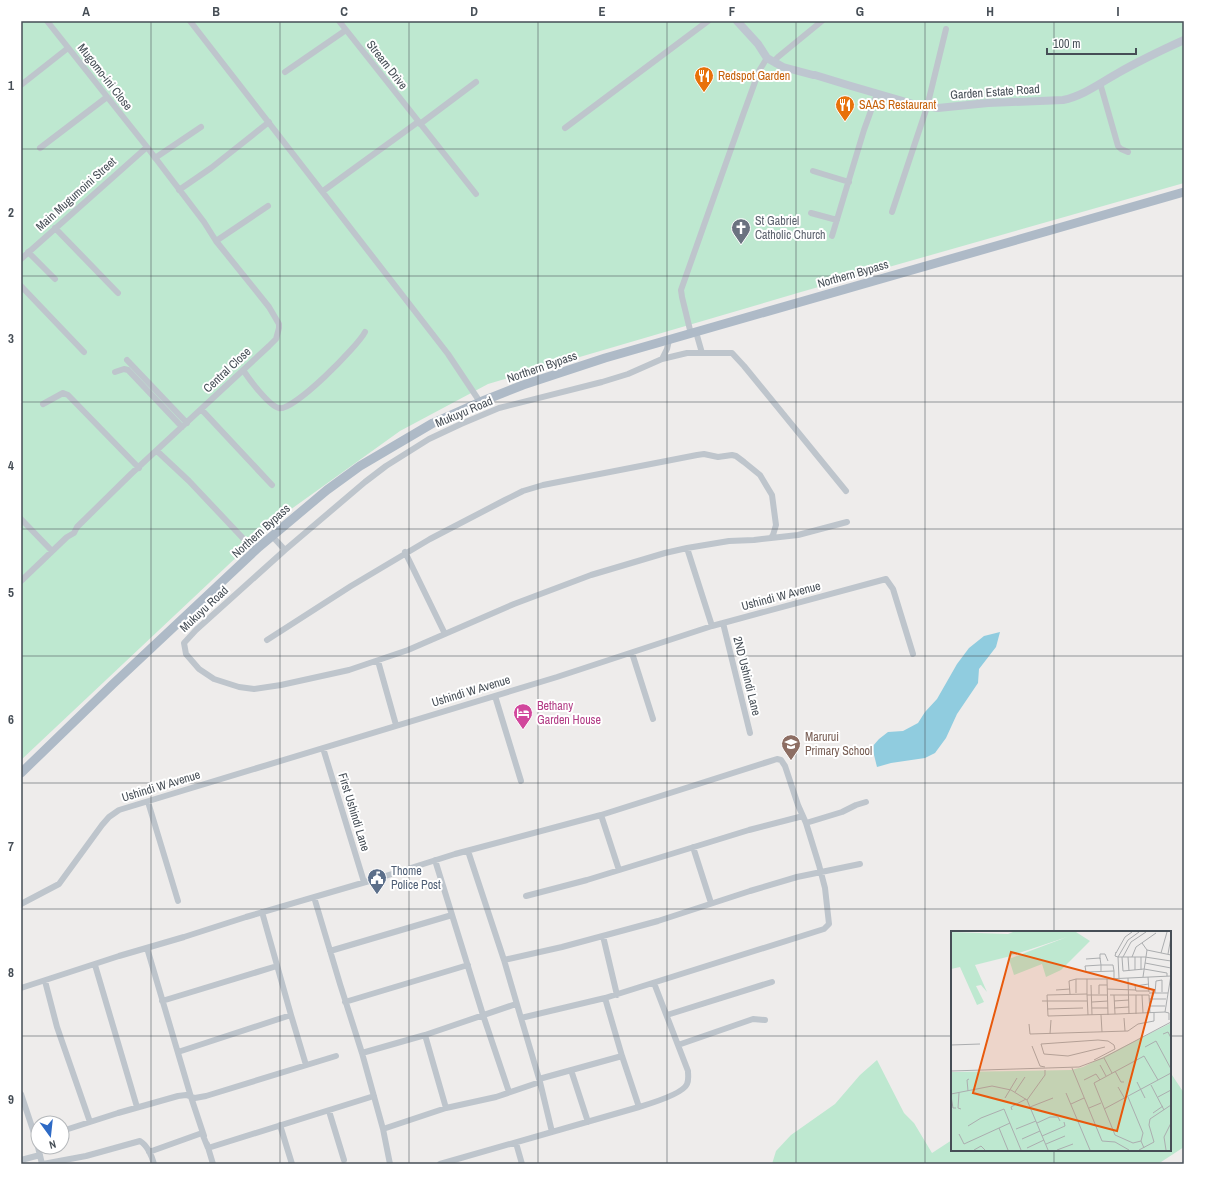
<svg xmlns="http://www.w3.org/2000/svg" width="1205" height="1185" font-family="'Archivo Narrow',sans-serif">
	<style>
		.green { fill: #bee8d0 }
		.water { fill: #90ccdf }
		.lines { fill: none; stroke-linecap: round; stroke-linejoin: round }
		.street { stroke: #bec5cc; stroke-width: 6 }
		.secondary { stroke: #bec6d0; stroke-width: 8 }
		.primary { stroke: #aebac7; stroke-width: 9 }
		.grid { fill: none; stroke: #464e56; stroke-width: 1; stroke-opacity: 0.55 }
		.labels { text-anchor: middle; stroke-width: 4; stroke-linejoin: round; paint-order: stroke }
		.street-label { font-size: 12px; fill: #464e56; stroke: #fff }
		.food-label { font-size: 12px; fill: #c56008; stroke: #fff; text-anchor: start }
		.worship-label { font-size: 12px; fill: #5b616d; stroke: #fff; text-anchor: start }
		.hotel-label { font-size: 12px; fill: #b23c85; stroke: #fff; text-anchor: start }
		.education-label { font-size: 12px; fill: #785e54; stroke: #fff; text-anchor: start }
		.service-label { font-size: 12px; fill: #4e5e75; stroke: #fff; text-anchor: start }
		.inset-road { fill: none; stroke: #abadaf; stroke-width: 1 }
		.view { fill: #e8590c; fill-opacity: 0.15; stroke: #e8590c; stroke-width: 2 }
		.inset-edge { fill: none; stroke: #464e56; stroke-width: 2 }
		.neatline { fill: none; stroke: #464e56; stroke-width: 1.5 }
		.grid-label { font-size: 13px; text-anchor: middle; font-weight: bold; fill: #464e56 }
	</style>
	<rect width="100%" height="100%" fill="#eeeceb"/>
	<path class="green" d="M 21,21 L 1184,21 L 1184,183 L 801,292 L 488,384 L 400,431 L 276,520 L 21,760 Z
		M 877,1060 L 904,1113 L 914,1123 L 932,1153 L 952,1140 L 952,1150 L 1170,1150 L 1170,1072 L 1184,1093 L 1184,1147 L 1158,1164 L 772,1164 L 776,1151 L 791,1135 L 835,1104 L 860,1075 Z"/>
	<path class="water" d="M 1000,632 L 996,647 L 979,669 L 978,683 L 957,714 L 946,738 L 935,753 L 925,758 L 891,763 L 877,767 L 872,747 L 879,739 L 888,732 L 903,731 L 918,723 L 925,712 L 937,699 L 957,664 L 969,648 L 984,636 Z"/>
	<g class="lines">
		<path class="street" d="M 190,21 L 448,354 L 480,402
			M 339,21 L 476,194
			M 776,64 L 776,59 L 778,57 L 822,21
			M 285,72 L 346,30
			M 1100,83 L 1118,146 L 1121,149 L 1128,152
			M 21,85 L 68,48
			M 420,124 L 476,82
			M 565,128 L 708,21
			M 40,148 L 107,97
			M 155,158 L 201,127
			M 813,171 L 849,182
			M 179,190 L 211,168 L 269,122
			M 323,191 L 418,122
			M 892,212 L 927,107 L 946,29
			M 811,213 L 837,220
			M 55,228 L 118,293
			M 832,236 L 864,130 L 877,94
			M 216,241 L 268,206
			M 28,252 L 55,279
			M 21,259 L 147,147
			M 21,286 L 84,352
			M 696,332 L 702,353
			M 691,334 L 682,297 L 681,290 L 743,115 L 759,71 L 767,58
			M 662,359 L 687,353 L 732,353 L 744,366 L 846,491
			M 127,360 L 187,423
			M 243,370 C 249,379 269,406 279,408 C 293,412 358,346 365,332
			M 115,372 L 124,369 L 128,370 L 182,427
			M 43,404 L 63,393 L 68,395 L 139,468
			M 201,409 L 272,485
			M 157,451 L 189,481 L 255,551
			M 21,519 L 52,551
			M 272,536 L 285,550
			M 771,538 L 798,535 L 847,522
			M 687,548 L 712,626
			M 405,552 L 445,634
			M 21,581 L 67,537 L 74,533 L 77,527 L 131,474 L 269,346 L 276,339 L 279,328 L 279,324 L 269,307 L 216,241 L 204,222 L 147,147 L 47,21
			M 723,623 L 750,733
			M 267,640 L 351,586 L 430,539 L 505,500 L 523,491 L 543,485 L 697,455 L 704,454 L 718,457 L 732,455 L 736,456 L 744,462 L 760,475 L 772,495 L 776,525 L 773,535 L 771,538 L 754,540 L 729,541 L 687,548 L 665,553 L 591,575 L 514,604 L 408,650 L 349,670 L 281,685 L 254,689 L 239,687 L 214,679 L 199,669 L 186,654 L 184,643 L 196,630 L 285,550 L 365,482 L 386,466 L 429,439 L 461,424 L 499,408 L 602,382 L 628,374 L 662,359 L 667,349 L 669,340
			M 632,653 L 653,719
			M 378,661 L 396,725
			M 495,696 L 521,781
			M 323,748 L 364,882
			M 148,802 L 178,901
			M 601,815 L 619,870
			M 806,823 L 842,812 L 856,805 L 866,802
			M 693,847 L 711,903
			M 435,860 L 483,1015 L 509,1092
			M 526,896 L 587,880 L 749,830 L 803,816
			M 314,897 L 340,984 L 362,1053 L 383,1129 L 390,1164
			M 21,904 L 59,884 L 102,825 L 109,817 L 119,810 L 557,677 L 712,626 L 886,579 L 893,589 L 913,654
			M 262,912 L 291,1015 L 306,1065
			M 603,936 L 617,995
			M 147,948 L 191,1097 L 204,1136
			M 330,951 L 452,915
			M 504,960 L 562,947 L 658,921 L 750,891 L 797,877 L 860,864
			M 95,965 L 137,1107
			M 45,981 L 57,1027 L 90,1122
			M 21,988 L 119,956 L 184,937 L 246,917 L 376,879 L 455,854 L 601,815 L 777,759 L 781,760 L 785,766 L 798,805 L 806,823 L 819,865 L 825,888 L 829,924 L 824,929 L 605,998 L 521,1018 L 504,960 L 468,851
			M 162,1001 L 277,966
			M 345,1002 L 468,965
			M 667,1015 L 772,982
			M 521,1018 L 540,1082 L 552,1132
			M 678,1045 L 753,1019 L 765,1020
			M 178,1052 L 291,1015
			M 362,1053 L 425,1035 L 516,1004
			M 571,1070 L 588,1122
			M 539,1079 L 622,1056
			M 21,1094 L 36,1139 L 38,1138
			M 639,1107 C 649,1104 683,1094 687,1084 C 689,1080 688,1075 688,1071 L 654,983
			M 446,1108 L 496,1097 L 540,1082
			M 329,1111 L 344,1160
			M 280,1125 L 292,1164
			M 383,1129 L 446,1108 L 425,1035
			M 62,1131 L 118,1113 L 178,1096 L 186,1095 L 195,1098 L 206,1096 L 336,1056
			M 516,1143 L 522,1164
			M 207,1144 L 213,1164
			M 38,1147 L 42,1164
			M 149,1152 L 202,1133 L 208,1148 L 374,1096
			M 21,1160 L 40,1155
			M 43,1164 L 86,1156 L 140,1141 C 147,1145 152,1156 154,1164
			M 440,1164 L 639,1107 L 622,1056 L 605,998"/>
		<path class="secondary" d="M 737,21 L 758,44 L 767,58 L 783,67 L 813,75 L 815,75 L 851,86 L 913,104 L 938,108 L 988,103 L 1063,100 C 1083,96 1100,83 1118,73 C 1139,61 1162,50 1184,40"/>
		<path class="primary" d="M 21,773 L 113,684 L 259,547 L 327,490 L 360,466 L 433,423 L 480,402 L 523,385 L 605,358 L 1184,192"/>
	</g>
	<path class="grid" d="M 151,21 L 151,1164M 280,21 L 280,1164M 409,21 L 409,1164M 538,21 L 538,1164M 667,21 L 667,1164M 796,21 L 796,1164M 925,21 L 925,1164M 1054,21 L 1054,932M 21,149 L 1184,149M 21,276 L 1184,276M 21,402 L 1184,402M 21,529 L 1184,529M 21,656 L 1184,656M 21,783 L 1184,783M 21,909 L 1184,909M 21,1036 L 952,1036M 1170,1036 L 1184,1036M 1054,1150 L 1054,1164"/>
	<defs>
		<symbol id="restaurant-pin" viewBox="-11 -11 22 30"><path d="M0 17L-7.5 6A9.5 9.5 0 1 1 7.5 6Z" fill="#e8710a" stroke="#fff"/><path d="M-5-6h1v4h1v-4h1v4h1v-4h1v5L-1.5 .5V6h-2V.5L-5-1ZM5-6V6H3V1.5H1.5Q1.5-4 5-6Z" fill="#fff"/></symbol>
		<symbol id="church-pin" viewBox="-11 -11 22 30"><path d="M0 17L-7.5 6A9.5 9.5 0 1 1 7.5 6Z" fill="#6b7280" stroke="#fff"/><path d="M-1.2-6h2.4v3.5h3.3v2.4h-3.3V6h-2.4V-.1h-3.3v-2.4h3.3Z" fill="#fff"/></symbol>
		<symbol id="hotel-pin" viewBox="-11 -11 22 30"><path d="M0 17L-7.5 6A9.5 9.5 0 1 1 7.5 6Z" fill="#d1479c" stroke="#fff"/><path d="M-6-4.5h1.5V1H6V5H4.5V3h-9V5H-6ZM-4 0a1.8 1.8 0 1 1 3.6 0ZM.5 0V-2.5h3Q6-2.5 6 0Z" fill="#fff"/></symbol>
		<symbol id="school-pin" viewBox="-11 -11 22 30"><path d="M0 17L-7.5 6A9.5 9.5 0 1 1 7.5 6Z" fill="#8d6e63" stroke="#fff"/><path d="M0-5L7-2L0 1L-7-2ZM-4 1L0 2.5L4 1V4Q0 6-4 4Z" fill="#fff"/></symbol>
		<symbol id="civic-pin" viewBox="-11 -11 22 30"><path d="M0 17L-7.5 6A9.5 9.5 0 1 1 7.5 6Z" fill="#5c6f8a" stroke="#fff"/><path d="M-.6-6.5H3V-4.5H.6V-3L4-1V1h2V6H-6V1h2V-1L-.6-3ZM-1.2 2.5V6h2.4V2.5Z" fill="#fff"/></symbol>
	</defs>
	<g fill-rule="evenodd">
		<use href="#restaurant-pin" x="693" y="65" width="22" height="30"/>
		<use href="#restaurant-pin" x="834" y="94" width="22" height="30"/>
		<use href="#church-pin" x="730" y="217" width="22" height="30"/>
		<use href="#hotel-pin" x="512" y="702" width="22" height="30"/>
		<use href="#school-pin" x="780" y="733" width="22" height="30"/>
		<use href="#civic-pin" x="366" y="867" width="22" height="30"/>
	</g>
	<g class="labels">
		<g class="street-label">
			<text transform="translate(387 65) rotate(52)" y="4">Stream Drive</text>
			<text transform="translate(105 77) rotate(52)" y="4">Mugomo-ini Close</text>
			<text transform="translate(995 92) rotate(-4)" y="4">Garden Estate Road</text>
			<text transform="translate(76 194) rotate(-42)" y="4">Main Mugumoini Street</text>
			<text transform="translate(853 274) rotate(-16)" y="4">Northern Bypass</text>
			<text transform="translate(542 367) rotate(-19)" y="4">Northern Bypass</text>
			<text transform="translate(227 370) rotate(-43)" y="4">Central Close</text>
			<text transform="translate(464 412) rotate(-23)" y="4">Mukuyu Road</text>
			<text transform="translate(261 531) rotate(-42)" y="4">Northern Bypass</text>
			<text transform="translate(781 596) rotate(-15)" y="4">Ushindi W Avenue</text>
			<text transform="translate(204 609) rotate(-43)" y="4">Mukuyu Road</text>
			<text transform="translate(747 676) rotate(76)" y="4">2ND Ushindi Lane</text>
			<text transform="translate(471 691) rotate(-17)" y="4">Ushindi W Avenue</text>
			<text transform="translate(161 786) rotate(-17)" y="4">Ushindi W Avenue</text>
			<text transform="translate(354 812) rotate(73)" y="4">First Ushindi Lane</text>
		</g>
		<g class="food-label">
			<text x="718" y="80">Redspot Garden</text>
			<text x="859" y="109">SAAS Restaurant</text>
		</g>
		<g class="worship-label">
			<text x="755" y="225">St Gabriel<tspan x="755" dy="14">Catholic Church</tspan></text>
		</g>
		<g class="hotel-label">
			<text x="537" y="710">Bethany<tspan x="537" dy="14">Garden House</tspan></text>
		</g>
		<g class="education-label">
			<text x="805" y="741">Marurui<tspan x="805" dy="14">Primary School</tspan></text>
		</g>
		<g class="service-label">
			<text x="391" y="875">Thome<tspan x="391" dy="14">Police Post</tspan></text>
		</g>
	</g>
	<g transform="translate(951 931)">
		<rect width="220" height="220" fill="#eeeceb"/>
		<path d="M 0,1 L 57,3 L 62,1 L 125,1 L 139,10 L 110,39 L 95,46 L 91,33 L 63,44 L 58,28 L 116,6 L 56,26 L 24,34 L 36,61 L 30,54 L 25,55 L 33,71 L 26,74 L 9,36 L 0,38 ZM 220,92 L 220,219 L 0,219 L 0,141 L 120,139 L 132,136 Z" fill="#bee8d0"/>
		<path class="inset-road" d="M 191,12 L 196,19 L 220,24M 165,21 L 164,25 L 167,26 L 194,26 L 220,30M 165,22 L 174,6 L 181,1M 210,22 L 216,1M 217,23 L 220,6M 171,26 L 172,40 L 193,38 L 216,42 L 216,45M 172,26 L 180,11 L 195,1M 177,26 L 178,40M 181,26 L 185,16 L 205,2M 184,26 L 184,39M 190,26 L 190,39M 135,28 L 149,27 L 150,34 L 162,34 L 163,40M 149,28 L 149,23 L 154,23 L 157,30M 194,32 L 220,37M 150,40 L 150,34 L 134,35 L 135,41 L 163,40 L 163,47M 192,46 L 196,19M 197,46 L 198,61M 168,47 L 167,26 L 177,9 L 188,1M 177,47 L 178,83M 136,48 L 136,63M 198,53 L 184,55 L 185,60 L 198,60M 140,54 L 141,84M 156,58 L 185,59M 105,59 L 119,58M 125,62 L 125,48 L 156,48M 198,62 L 217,62M 204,62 L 205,50 L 211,49 L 211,61M 119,63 L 118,50 L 125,48M 148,63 L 148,54 L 156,54M 136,64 L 156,64M 159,64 L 198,64 L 199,82M 163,64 L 164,83M 185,64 L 185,83M 191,64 L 192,82M 198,68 L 215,68M 91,70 L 136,70M 163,70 L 178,69M 141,71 L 157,70M 198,75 L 214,75M 141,77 L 157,77M 163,77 L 178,76M 96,78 L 132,77M 214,81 L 220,44M 137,84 L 136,63 L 96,64 L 97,85 L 166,83 L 214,81 L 218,82 L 218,89M 150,84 L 151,101M 157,84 L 156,48 L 220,45M 173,87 L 174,100M 78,93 L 79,103 L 177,100 L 187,93 L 203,90 L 203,82M 99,103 L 100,89M 212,103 L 217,101 L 220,107M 0,114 L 29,113M 81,115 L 89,135 L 94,136M 194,116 L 205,110 L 220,138M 153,127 L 161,142M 143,129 L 164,118 L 163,114 L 157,110 L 147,109 L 90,113 L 93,123 L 117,125 L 154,116M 149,134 L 155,145M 121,137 L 151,210 L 164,211 L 178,219M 0,140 L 128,136 L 152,127 L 220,91M 164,140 L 170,151 L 173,151M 133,149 L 145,143 L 149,149M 186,151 L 194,167M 200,154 L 213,179M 167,156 L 174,168M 17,160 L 16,149 L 18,148M 64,161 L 74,146M 8,162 L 7,177 L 10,178M 115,162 L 139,219M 0,163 L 41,155 L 60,159 L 76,169 L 97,219M 0,165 L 2,177 L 5,177M 177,166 L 192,202 L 190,210 L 193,217M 207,166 L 220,159M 54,167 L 66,147M 76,169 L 94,144 L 94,139M 120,173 L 133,167M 79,176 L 102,167M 138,177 L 150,172M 153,178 L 220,142M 61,179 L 60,176 L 75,168M 202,182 L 212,175M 86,192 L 99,186 L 107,186 L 109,190M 17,195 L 30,187 L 53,178 L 70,219M 48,197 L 57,219M 65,198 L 85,190M 8,203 L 13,213 L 59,192M 91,205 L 114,195 L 113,191M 71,208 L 89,200M 190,210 L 182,212 L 164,204 L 143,152 L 193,125 L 207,149M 95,213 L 114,205M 76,217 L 93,209M 23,219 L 30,215 L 34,219M 106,219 L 122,213M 188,219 L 203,211 L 198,194 L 199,188 L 220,174M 215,219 L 213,206 L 220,192"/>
		<path class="view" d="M 60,21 L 203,59 L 166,200 L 22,162 Z"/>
		<rect width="220" height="220" class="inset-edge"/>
	</g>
	<rect width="1205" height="1185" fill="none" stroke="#ffffff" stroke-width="44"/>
	<g transform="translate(50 1135) rotate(165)"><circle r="19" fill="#ffffff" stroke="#b5b8bb"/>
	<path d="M0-3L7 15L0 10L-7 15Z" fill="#2e6ac5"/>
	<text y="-6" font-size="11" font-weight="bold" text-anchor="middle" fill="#464e56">N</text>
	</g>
	<path d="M1047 48v6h89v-6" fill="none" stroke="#464e56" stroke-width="2"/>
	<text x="1053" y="48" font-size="12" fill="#464e56" stroke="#ffffff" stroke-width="3" paint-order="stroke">100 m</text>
	<rect x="22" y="22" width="1161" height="1141" class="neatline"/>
	<g class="grid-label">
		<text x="86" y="16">A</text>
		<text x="216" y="16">B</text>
		<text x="344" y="16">C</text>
		<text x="474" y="16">D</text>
		<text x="602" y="16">E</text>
		<text x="732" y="16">F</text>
		<text x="860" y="16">G</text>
		<text x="990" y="16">H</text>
		<text x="1118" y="16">I</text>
		<text x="11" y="90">1</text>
		<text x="11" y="217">2</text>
		<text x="11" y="343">3</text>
		<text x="11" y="470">4</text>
		<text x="11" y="597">5</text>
		<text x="11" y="724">6</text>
		<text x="11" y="851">7</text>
		<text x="11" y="977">8</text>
		<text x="11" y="1104">9</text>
	</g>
</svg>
